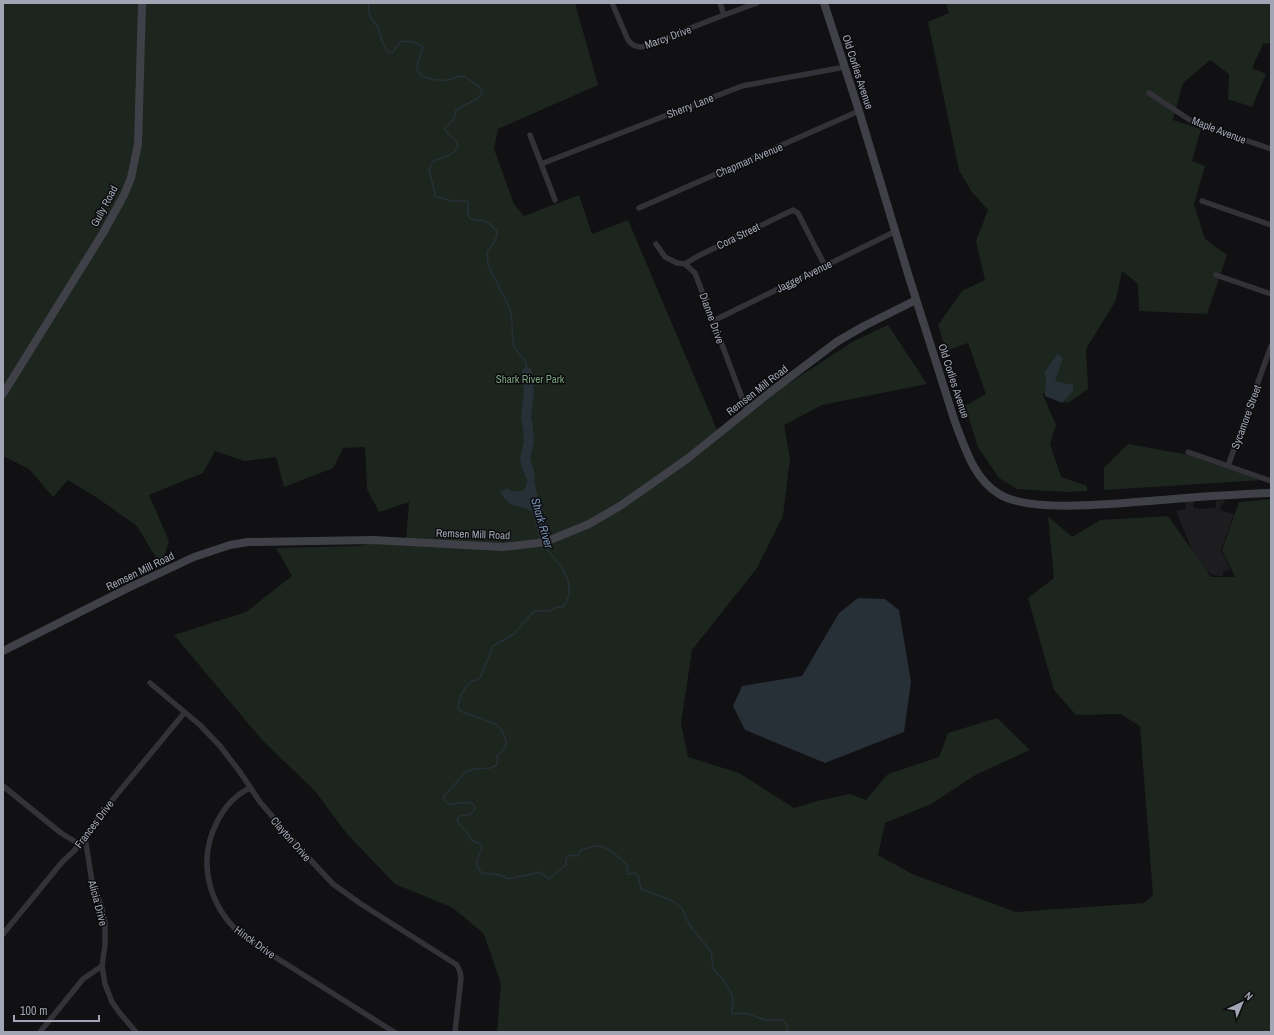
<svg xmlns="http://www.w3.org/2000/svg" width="1274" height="1035" font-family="'Archivo Narrow',sans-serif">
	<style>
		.built { fill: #1d1d20 }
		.green { fill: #1d251f }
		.water { fill: #272f37 }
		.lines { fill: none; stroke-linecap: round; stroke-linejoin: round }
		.stream { stroke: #272f37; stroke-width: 1.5 }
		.river { stroke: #272f37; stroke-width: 10 }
		.street { stroke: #323238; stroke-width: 5.5 }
		.secondary { stroke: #404148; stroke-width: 8 }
		.labels { text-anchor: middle; stroke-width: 3; stroke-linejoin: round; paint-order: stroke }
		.street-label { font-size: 11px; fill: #a2a6b4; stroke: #0c0c0e }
		.park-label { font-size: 11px; fill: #78a07d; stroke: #0c0c0e }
		.water-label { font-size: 12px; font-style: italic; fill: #7691b1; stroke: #0c0c0e }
	</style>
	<rect width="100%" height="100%" fill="#111113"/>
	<path class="built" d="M 1225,500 L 1221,506 L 1220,510 L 1234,514 L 1221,550 L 1230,569 L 1223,572 L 1223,576 L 1212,575 L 1196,560 L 1176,511 L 1186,509 L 1186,505 L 1184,501 L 1195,501 L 1193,503 L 1194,508 L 1203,509 L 1215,508 L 1216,507 L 1216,501 Z"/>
	<path class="green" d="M 3,3 L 575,3 L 598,85 L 498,129 L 494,149 L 514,204 L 524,216 L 579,195 L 592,234 L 628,220 L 717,430 L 854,341 L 888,325 L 927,384 L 822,405 L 784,425 L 790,458 L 783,516 L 757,568 L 692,650 L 681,723 L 688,757 L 739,773 L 794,808 L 821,800 L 850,794 L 866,800 L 888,774 L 939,757 L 948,733 L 997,718 L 1030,750 L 977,774 L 931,804 L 885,823 L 878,855 L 912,874 L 1016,912 L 1144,903 L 1153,895 L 1140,726 L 1120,714 L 1076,715 L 1054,690 L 1028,598 L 1054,578 L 1048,516 L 1072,537 L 1100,520 L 1168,516 L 1211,577 L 1235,577 L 1222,550 L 1239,502 L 1271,499 L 1271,1032 L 497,1032 L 501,984 L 484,934 L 453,908 L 395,884 L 347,834 L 315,791 L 262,740 L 174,635 L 246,612 L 292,576 L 276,548 L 356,546 L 406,540 L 409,502 L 379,512 L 367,489 L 365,447 L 343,448 L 333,468 L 284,487 L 276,457 L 244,461 L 215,451 L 203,473 L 149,495 L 169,541 L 161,566 L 137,526 L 96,497 L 68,480 L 53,497 L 29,469 L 3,456 Z
		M 946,3 L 1271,3 L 1271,43 L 1263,44 L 1252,68 L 1266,74 L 1252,107 L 1228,99 L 1229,74 L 1210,60 L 1183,83 L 1173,120 L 1201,129 L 1192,161 L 1205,166 L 1194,204 L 1205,239 L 1227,255 L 1207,314 L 1139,311 L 1138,284 L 1122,271 L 1116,300 L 1086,349 L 1088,389 L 1068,403 L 1042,393 L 1056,425 L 1050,444 L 1061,477 L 1087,486 L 1087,491 L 1068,492 L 1017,489 L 999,478 L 978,447 L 965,406 L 986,394 L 968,343 L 946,351 L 938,325 L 962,291 L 985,280 L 976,241 L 988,210 L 971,191 L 959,170 L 928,22 L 949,13 Z
		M 1128,444 L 1195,456 L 1263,480 L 1104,490 L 1104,468 Z"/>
	<path class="water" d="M 1057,354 L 1063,358 L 1055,381 L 1073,385 L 1073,391 L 1062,403 L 1045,396 L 1046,379 L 1044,373 Z
		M 526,463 L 531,464 L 541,514 L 538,517 C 530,506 519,509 509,503 C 505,500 503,496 500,492 L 507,488 L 511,491 L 522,491 L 525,488 L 528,480 L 526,473 Z
		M 858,598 L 885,599 L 899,610 L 911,682 L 904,732 L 825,763 L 745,730 L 733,706 L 742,686 L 802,676 L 839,613 Z"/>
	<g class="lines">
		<path class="stream" d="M 327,3 L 331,3
			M 369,3 C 368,9 369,16 373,21 C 375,24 378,26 379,29 C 381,38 382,45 389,52 L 393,52 L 399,43 L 402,41 L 414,42 L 423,47 C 422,54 417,60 417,68 C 418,79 437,81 446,80 C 452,79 458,76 464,76 L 478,86 L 482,91 L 481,95 L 478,98 L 456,110 C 454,121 453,121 445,128 L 447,133 L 457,142 C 460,155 442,157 433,161 L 429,170 L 436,197 L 453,201 L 467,201 C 470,208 465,213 470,219 L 484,221 L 490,224 L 497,231 C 498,238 492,247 487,251 L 488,265 L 509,307 L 512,319 L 512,330 L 514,347 L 526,362 L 527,378 L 530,389 L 527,409 L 528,427 L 526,463
			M 546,544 C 548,552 551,555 556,560 C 568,573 575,592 563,607 L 557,607 L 549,611 L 534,611 L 514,634 L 493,646 L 480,678 C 477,680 474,680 471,682 C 464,687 458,700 458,708 L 460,711 L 496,724 C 502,730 510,741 504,749 C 502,752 499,753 497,756 L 497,765 L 491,768 L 474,769 L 466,772 L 444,796 L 444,800 L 449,804 C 457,805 469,799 475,806 C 475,814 466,816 459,816 L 457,820 L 459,824 L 467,832 L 471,840 L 482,845 C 483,853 470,861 482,873 L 500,875 L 508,879 L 540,872 L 549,879 L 566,865 L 566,859 L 570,855 L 578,856 L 581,850 C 586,849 592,846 597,846 C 607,846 618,857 625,863 L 628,866 L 627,872 L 628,874 L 635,873 L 638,875 L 641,889 L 673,901 L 682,908 L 690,926 L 711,951 L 713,968 L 723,980 L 732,994 L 733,1001 L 732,1013 L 735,1014 L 746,1013 L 765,1020 L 782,1020 L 788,1026 L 786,1032"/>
		<path class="river" d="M 527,372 L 529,391 L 526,418 L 528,428 L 529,440 L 525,459 L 530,475
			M 535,503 L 545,539"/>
		<path class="street" d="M 612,3 L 628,40 C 632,45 635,47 642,47 L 724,15 L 720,3
			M 724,15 L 757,3
			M 1149,93 L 1193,122 L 1271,149
			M 530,135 L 555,200
			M 541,164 L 742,86 L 845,67
			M 1202,201 L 1271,225
			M 639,208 L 859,111
			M 656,244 L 665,257 L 677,263 L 685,264 L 695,273 L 747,411
			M 685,264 L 698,256 L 793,210 L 798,213 L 825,266
			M 1216,275 L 1271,294
			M 713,321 L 896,231
			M 1188,452 L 1271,481
			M 1228,466 L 1271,346
			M 150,683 L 200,725 L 220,746 L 240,772 L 260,802 L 303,852 L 333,884 L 361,904 L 457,965 L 460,972 L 461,978 L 455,1032
			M 3,786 L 61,833 L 79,844
			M 250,788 C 235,795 224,808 217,822 C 195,865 211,912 248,940 L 394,1032
			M 85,837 L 92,882 L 101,905 L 105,923 L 105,945 L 102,966 L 105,984 L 112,1002 L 119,1012 L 136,1032
			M 3,934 L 63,861 L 74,851 L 109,804 L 185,712
			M 40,1032 L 83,979 L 102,966"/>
		<path class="secondary" d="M 824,3 L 859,111 L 909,277 L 955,422 C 965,448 974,479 999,494 C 1031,514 1122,503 1161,500 C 1198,497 1234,494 1271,493
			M 3,394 L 103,233 L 124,195 L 131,178 L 138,144 L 142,3
			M 3,651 L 128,588 L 194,557 L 230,545 L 248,542 L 373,540 L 503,547 L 538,543 L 550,540 L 589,524 L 620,506 L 687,459 L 769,393 L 838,341 L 864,326 L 916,300"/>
	</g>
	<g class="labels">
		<g class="street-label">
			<text transform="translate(668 37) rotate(-20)" y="4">Marcy Drive</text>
			<text transform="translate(858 72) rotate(72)" y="4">Old Corlies Avenue</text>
			<text transform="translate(690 106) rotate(-21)" y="4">Sherry Lane</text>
			<text transform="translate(1219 130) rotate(21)" y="4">Maple Avenue</text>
			<text transform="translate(749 160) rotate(-23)" y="4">Chapman Avenue</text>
			<text transform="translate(104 206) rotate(-62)" y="4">Gully Road</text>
			<text transform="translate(738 236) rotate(-26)" y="4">Cora Street</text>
			<text transform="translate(804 276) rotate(-26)" y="4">Jagger Avenue</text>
			<text transform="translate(712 318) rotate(70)" y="4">Dianne Drive</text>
			<text transform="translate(954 381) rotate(72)" y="4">Old Corlies Avenue</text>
			<text transform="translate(757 390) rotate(-38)" y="4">Remsen Mill Road</text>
			<text transform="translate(1246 417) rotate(-70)" y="4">Sycamore Street</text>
			<text transform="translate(473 534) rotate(2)" y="4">Remsen Mill Road</text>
			<text transform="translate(140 571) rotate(-26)" y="4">Remsen Mill Road</text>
			<text transform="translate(94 824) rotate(-53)" y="4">Frances Drive</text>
			<text transform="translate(291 839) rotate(49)" y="4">Clayton Drive</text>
			<text transform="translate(98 903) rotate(75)" y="4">Alicia Drive</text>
			<text transform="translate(255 942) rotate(36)" y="4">Hinck Drive</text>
		</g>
		<g class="park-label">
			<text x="530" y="383">Shark River Park</text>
		</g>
		<g class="water-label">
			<text transform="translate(542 523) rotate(74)" y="4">Shark River</text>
		</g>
	</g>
	<rect width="1274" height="1035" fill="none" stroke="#a2a6b4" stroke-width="8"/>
	<g transform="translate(1242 1003) rotate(44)" stroke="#0c0c0e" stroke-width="3" paint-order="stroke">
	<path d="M0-3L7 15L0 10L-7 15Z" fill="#a2a6b4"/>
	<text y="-6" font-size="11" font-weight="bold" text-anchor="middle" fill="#a2a6b4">N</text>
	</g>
	<path d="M14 1015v6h85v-6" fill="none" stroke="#a2a6b4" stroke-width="2"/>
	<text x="20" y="1015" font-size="12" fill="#a2a6b4" stroke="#0c0c0e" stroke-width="3" paint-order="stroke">100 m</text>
</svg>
